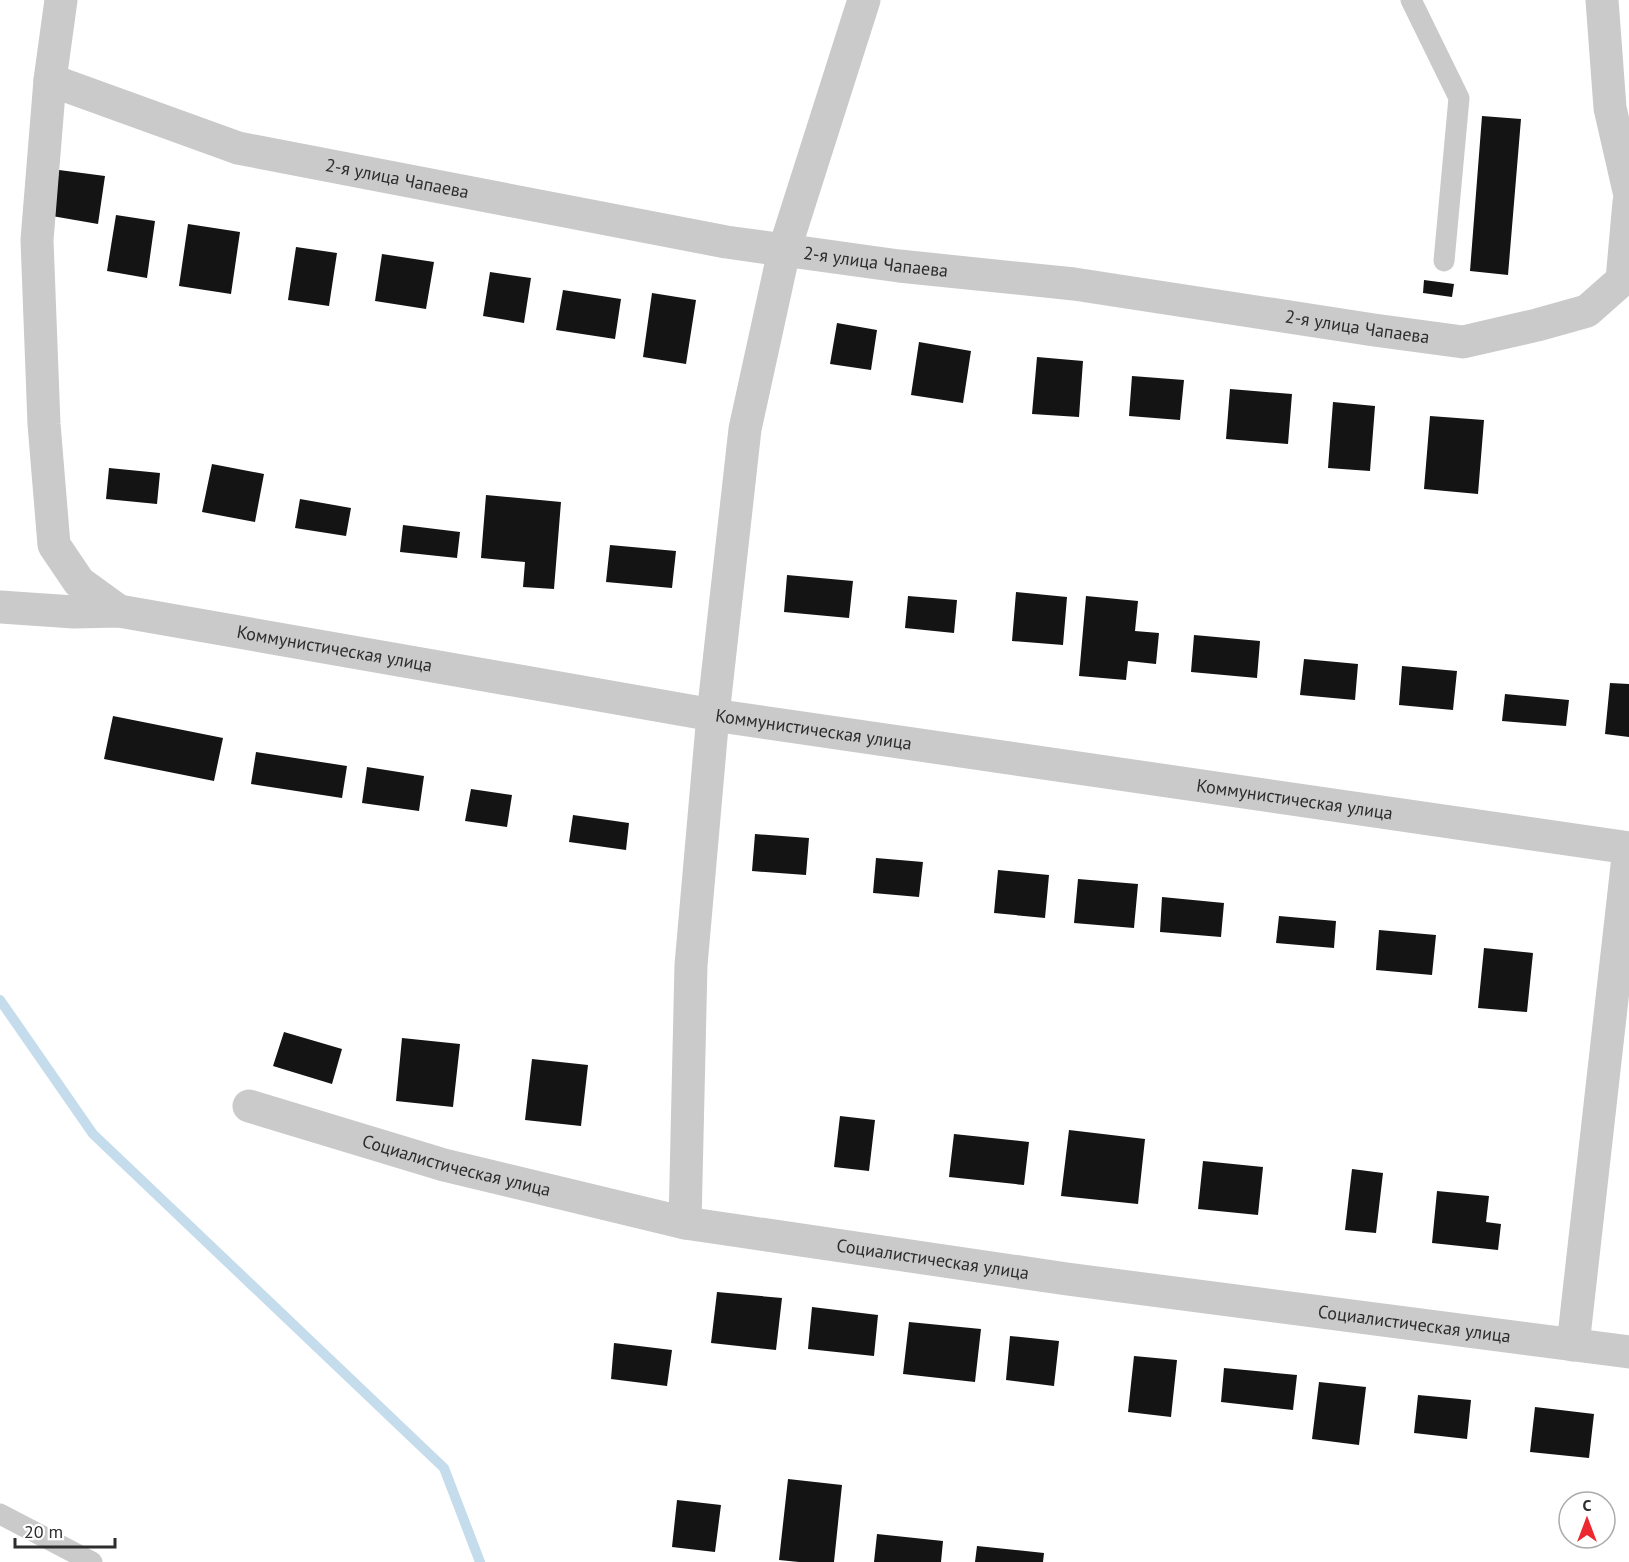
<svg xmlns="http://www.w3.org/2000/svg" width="1629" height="1562" font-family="'PT Sans',sans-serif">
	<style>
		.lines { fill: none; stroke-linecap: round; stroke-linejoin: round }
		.stream { stroke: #c5dcec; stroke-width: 10 }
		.building { fill: #141414 }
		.service { stroke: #cacaca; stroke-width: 21 }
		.minor { stroke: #cacaca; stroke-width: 33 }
		.labels { text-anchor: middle; stroke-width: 6; stroke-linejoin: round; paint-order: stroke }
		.street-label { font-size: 18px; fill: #2d2d2d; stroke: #fff }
	</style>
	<rect width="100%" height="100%" fill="#fff"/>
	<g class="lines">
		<path class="stream" d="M 0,1000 L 93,1134 L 444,1468 L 480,1562"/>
	</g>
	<path class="building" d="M 1482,116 L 1521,119 L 1508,275 L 1470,271 Z
		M 59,170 L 105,176 L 98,224 L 52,216 Z
		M 116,215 L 155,221 L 147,278 L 107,271 Z
		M 188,224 L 240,232 L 231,294 L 179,286 Z
		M 296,247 L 337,253 L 329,306 L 288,300 Z
		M 382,254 L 434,262 L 426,309 L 375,301 Z
		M 490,272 L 531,278 L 524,323 L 483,316 Z
		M 1424,280 L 1454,284 L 1452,297 L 1423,293 Z
		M 563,290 L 621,299 L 615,339 L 556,330 Z
		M 652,293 L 696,300 L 686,364 L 643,357 Z
		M 837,323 L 877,330 L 871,370 L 830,364 Z
		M 919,342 L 971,351 L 963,403 L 911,395 Z
		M 1037,357 L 1083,361 L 1079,417 L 1032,414 Z
		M 1132,376 L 1184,380 L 1180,420 L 1129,416 Z
		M 1230,389 L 1292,394 L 1288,444 L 1226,439 Z
		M 1333,402 L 1375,406 L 1370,471 L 1328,468 Z
		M 1430,416 L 1484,420 L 1478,494 L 1424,489 Z
		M 212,464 L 264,474 L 255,522 L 202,512 Z
		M 109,468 L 160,473 L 157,504 L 106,499 Z
		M 486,495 L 561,502 L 554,589 L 523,587 L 525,562 L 481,558 Z
		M 300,499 L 351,508 L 346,536 L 295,528 Z
		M 403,525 L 460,532 L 457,558 L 400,552 Z
		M 610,545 L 676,551 L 672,588 L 606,582 Z
		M 787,575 L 853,581 L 849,618 L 784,612 Z
		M 1016,592 L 1067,597 L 1063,645 L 1012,641 Z
		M 908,596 L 957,600 L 954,633 L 905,628 Z
		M 1086,596 L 1138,601 L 1135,631 L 1159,633 L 1156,664 L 1128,661 L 1126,680 L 1079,676 Z
		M 1194,635 L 1260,641 L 1257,678 L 1191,672 Z
		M 1304,659 L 1358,664 L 1355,700 L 1300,695 Z
		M 1402,666 L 1457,671 L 1453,710 L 1399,705 Z
		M 1610,683 L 1629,684 L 1629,737 L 1605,734 Z
		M 1505,694 L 1569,700 L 1566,726 L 1502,721 Z
		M 113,716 L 223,738 L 214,781 L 104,759 Z
		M 256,752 L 347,766 L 342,798 L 251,784 Z
		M 367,767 L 424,776 L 419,811 L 362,803 Z
		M 471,789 L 512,795 L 507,827 L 465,821 Z
		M 573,815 L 629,823 L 626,850 L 569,842 Z
		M 755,834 L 809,838 L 806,875 L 752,871 Z
		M 876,858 L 923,862 L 919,897 L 873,893 Z
		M 998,870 L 1049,875 L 1045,918 L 994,913 Z
		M 1078,879 L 1138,884 L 1134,928 L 1074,923 Z
		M 1162,897 L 1224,903 L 1221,937 L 1160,932 Z
		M 1279,916 L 1336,921 L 1334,948 L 1276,943 Z
		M 1379,930 L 1436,935 L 1432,975 L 1376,970 Z
		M 1484,948 L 1533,953 L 1527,1012 L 1478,1008 Z
		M 284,1032 L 342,1049 L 332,1084 L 273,1066 Z
		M 402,1038 L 460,1044 L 453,1107 L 396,1101 Z
		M 532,1059 L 588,1065 L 581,1126 L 525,1120 Z
		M 840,1116 L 875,1120 L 869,1171 L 834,1167 Z
		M 1069,1130 L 1145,1139 L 1138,1204 L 1061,1196 Z
		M 954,1134 L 1029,1142 L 1024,1185 L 949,1177 Z
		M 1203,1161 L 1263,1167 L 1258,1215 L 1198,1209 Z
		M 1352,1169 L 1383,1173 L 1376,1233 L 1345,1230 Z
		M 1437,1191 L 1489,1196 L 1486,1222 L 1501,1224 L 1498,1250 L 1432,1243 Z
		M 717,1292 L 782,1298 L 776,1350 L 711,1343 Z
		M 812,1307 L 878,1315 L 874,1356 L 808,1349 Z
		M 909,1322 L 981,1329 L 975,1382 L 903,1374 Z
		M 1010,1336 L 1059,1341 L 1054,1386 L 1006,1380 Z
		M 614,1343 L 672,1350 L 667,1386 L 611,1379 Z
		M 1134,1356 L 1177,1360 L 1171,1417 L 1128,1412 Z
		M 1224,1368 L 1297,1375 L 1293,1410 L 1221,1402 Z
		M 1319,1382 L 1366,1387 L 1359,1445 L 1312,1439 Z
		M 1418,1395 L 1471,1400 L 1467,1439 L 1414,1433 Z
		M 1535,1407 L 1594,1414 L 1589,1458 L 1530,1452 Z
		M 788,1479 L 842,1485 L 834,1562 L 799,1562 L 779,1560 Z
		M 677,1500 L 721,1505 L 715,1552 L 672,1547 Z
		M 877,1534 L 943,1541 L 941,1562 L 874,1562 Z
		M 977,1546 L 1044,1553 L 1043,1562 L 975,1562 Z"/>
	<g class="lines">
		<path class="service" d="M 1411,0 L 1459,98 L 1444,261
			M 0,1514 L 92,1562"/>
		<g class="minor">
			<path d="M 61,0 L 50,80 L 37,240 L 44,424 L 54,545 L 79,582 L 119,611"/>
			<path d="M 1602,0 L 1610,108 L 1629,191"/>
			<path id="s1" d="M 50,80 L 238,148 L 726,242 L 899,266 L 1074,284 L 1374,330 L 1463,342 L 1537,325 L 1587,311 L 1622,280 L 1629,202"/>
			<path id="s2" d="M 0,607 L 74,612 L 119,611 L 713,715 L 1629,848 L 1573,1345"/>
			<path id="s3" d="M 249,1106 L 444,1165 L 685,1223 L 1067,1279 L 1629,1352"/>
			<path d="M 685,1223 L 691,965 L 713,715 L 745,429 L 784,251 L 864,0"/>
		</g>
	</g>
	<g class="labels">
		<g class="street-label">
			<text dy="6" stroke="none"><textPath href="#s1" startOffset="362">2-я улица Чапаева</textPath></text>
			<text dy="6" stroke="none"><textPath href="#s1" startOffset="848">2-я улица Чапаева</textPath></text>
			<text dy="6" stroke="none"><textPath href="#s1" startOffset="1334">2-я улица Чапаева</textPath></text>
			<text dy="6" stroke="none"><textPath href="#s2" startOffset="338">Коммунистическая улица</textPath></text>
			<text dy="6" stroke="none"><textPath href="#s2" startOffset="824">Коммунистическая улица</textPath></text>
			<text dy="6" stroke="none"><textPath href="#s2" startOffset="1310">Коммунистическая улица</textPath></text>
			<text dy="6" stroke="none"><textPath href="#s3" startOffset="216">Социалистическая улица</textPath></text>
			<text dy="6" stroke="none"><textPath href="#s3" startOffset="702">Социалистическая улица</textPath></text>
			<text dy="6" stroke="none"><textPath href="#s3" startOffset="1188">Социалистическая улица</textPath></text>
		</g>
	</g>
	<g transform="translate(1587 1520)"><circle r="28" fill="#ffffff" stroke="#ababab" stroke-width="1.5"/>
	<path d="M0-4.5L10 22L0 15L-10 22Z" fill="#ec2830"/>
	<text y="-9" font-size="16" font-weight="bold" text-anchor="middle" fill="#2d2d2d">С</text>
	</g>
	<path d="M15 1538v9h100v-9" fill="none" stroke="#2d2d2d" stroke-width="3"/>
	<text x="24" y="1538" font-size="18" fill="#2d2d2d" stroke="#ffffff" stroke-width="4.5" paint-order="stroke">20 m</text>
</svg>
